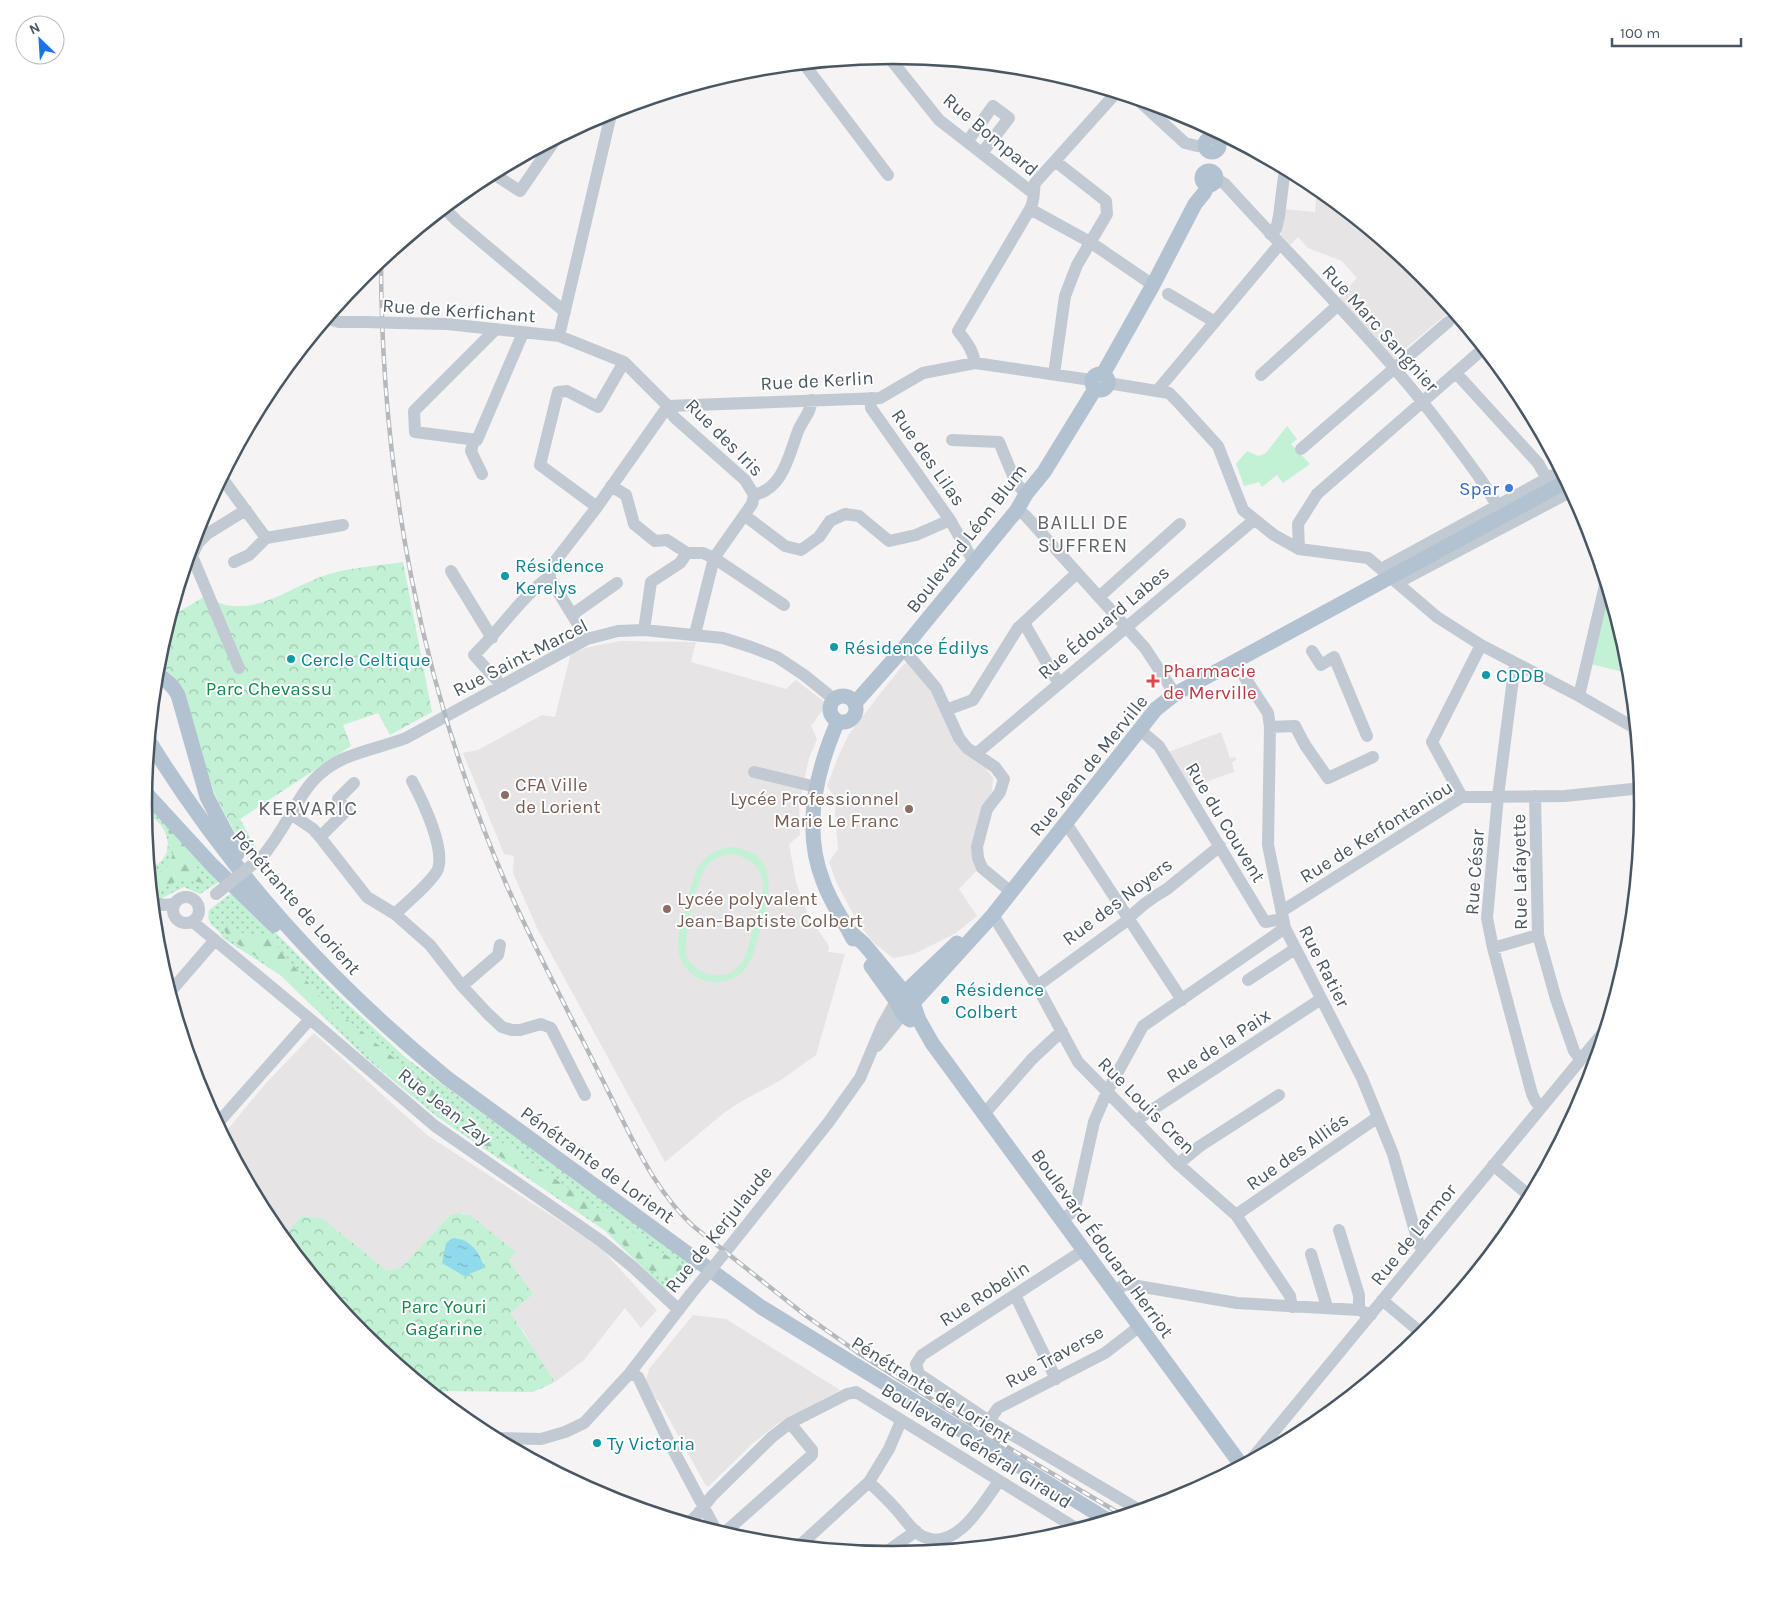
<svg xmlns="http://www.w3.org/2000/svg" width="1787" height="1611" font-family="Karla,sans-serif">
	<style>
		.education { fill: #e6e4e5 }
		.grass { fill: url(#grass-dots) }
		.forest { fill: url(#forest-firs) }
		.park { fill: url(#park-crowns) }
		.garden { fill: #c3f1d5; fill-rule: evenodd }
		.water { fill: url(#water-ripples) }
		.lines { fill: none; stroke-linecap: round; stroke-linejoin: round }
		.minor { stroke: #c1cad2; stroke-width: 12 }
		.major { stroke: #b3c2d1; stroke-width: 15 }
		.rail-casing { stroke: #b5b8bd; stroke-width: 4.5 }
		.rail { stroke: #fff; stroke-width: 2.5; stroke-dasharray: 8; stroke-linecap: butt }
		.minor-bridge { stroke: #c1cad2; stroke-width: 12 }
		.shop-dot { fill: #3f7fe0; stroke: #fff; stroke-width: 2 }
		.culture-dot { fill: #0f9aa8; stroke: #fff; stroke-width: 2 }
		.health-dot { fill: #e0444e; stroke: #fff; stroke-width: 2 }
		.education-dot { fill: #8d6e63; stroke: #fff; stroke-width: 2 }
		.labels { text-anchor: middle; stroke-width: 4; stroke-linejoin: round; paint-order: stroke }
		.street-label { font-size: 19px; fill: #4a5661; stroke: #fff }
		.shop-label { font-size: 19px; fill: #366cbe; stroke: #fff; text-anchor: end }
		.culture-label { font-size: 19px; fill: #0d838f; stroke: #fff; text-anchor: start }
		.health-label { font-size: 19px; fill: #be3a42; stroke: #fff; text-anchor: start }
		.park-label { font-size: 19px; fill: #17864f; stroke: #fff }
		.education-label { font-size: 19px; fill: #785e54; stroke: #fff; text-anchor: start }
		.neighbourhood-label { font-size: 20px; letter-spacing: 1px; fill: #5f6368; stroke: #fff }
		.quarter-label { font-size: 21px; letter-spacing: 1px; fill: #5f6368; stroke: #fff }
		.rim { fill: none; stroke: #4a5661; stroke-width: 2.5 }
	</style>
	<defs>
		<pattern id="grass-dots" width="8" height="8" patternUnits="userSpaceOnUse" patternTransform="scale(1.25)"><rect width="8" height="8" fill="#c3f1d5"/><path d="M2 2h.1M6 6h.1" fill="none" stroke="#a0c6b0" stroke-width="1.8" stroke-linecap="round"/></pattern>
		<pattern id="forest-firs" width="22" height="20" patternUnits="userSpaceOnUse" patternTransform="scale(1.25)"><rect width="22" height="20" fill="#c3f1d5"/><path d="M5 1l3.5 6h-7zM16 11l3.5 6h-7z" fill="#a0c6b0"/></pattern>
		<pattern id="park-crowns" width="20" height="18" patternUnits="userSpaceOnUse" patternTransform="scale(1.25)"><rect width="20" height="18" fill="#c3f1d5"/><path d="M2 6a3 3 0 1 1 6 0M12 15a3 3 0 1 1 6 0" fill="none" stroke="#a0c6b0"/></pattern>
		<pattern id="water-ripples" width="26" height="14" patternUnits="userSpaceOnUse" patternTransform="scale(1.25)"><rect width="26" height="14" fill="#90daee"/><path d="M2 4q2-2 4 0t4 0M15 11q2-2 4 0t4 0" fill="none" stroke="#78b4c4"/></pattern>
	</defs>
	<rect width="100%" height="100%" fill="#f5f3f3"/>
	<path class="education" d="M 1317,187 L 1424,275 L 1458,316 L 1454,317 L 1449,312 L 1393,359 L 1338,298 L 1357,278 L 1342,261 L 1308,248 L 1298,237 L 1290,245 L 1281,235 L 1284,209 L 1315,212 Z
		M 620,641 L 696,642 L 691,662 L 786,689 L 796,680 L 827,704 L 811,726 L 817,739 L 809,758 L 799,803 L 800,835 L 789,844 L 796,882 L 809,917 L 829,946 L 828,952 L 845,954 L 816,1055 L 781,1080 L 742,1101 L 725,1112 L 665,1162 L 537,928 L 513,873 L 514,856 L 504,854 L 463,753 L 478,750 L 542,715 L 555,717 L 571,653 L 589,647 Z
		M 907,663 L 926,685 L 993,778 L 992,791 L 985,803 L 977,823 L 978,869 L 959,889 L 977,916 L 956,933 L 914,954 L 893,958 L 874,943 L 858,923 L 838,886 L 829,862 L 838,849 L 835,815 L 836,799 L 827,786 L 838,757 L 849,734 L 883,690 L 904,664 Z
		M 1221,732 L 1230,758 L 1235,757 L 1236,760 L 1232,762 L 1234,772 L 1191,787 L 1169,752 Z
		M 314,1033 L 427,1135 L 600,1247 L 657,1310 L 641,1328 L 625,1308 L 584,1360 L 555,1382 L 536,1355 L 525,1333 L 509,1313 L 509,1261 L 516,1252 L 470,1216 L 464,1213 L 450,1215 L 403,1266 L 395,1269 L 386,1270 L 322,1218 L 302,1216 L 286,1233 L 265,1214 L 223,1135 L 267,1082 Z
		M 693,1315 L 726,1319 L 840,1390 L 777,1424 L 752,1444 L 708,1487 L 705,1484 L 659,1401 L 656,1400 L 646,1381 L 649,1369 Z"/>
	<path class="grass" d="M 144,796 L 222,880 L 200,894 L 184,887 L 162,898 L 152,894 L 149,868 C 170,862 173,840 160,824 C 156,819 149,816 144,813 Z
		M 240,819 L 257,850 L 248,858 L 231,825 Z
		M 234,891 L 340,997 L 406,1058 L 486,1116 L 577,1178 L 700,1266 C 688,1280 686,1289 665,1289 L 604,1230 L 436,1116 L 366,1058 L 280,975 L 223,938 C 217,924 206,929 209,910 Z"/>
	<path class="forest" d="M 167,826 L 181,840 L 205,881 L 203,883 L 192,881 L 182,877 L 158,891 L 151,888 L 150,876 L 152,876 L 169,866 L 173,853 Z
		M 230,926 L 250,937 L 266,933 L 322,999 L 405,1067 L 481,1128 L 682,1266 L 680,1278 L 672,1284 L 649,1270 L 612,1234 L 446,1119 L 394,1079 L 271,966 L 228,938 L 224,929 Z"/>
	<path class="park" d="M 403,562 L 432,712 L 390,735 L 378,713 L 343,725 L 351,746 L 231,825 L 216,797 L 200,752 L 183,688 L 172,675 L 157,664 L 169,621 L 179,612 L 205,596 C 247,623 284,590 323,576 C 349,567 377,566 403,562 Z
		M 459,1213 L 470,1215 L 516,1252 L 509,1261 L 533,1294 L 510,1313 C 526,1335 539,1359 555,1382 L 533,1392 L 429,1391 L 363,1336 L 280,1236 L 286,1233 L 302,1216 L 322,1218 L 386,1270 L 395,1269 L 403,1266 L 450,1215 Z"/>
	<path class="garden" d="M 1287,426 L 1297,439 L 1291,444 L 1310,464 L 1283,483 L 1277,475 L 1262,487 L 1259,482 L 1244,486 L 1236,464 L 1247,451 L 1258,456 L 1266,453 Z
		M 1606,581 L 1630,659 L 1631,674 L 1587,663 Z
		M 727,847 C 793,849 763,917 753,955 C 749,964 745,971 737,976 C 714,991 681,977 678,949 C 676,931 691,890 696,870 C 704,858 712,851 727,847 ZM 729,854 C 745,855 761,865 763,882 C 764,897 751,936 747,952 C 745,957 743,962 739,966 C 723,983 692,975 686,953 C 683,942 697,881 704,870 C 709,861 719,856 729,854 Z"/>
	<path class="water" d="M 453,1238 C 470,1239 480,1252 484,1268 L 464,1276 L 442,1263 L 446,1243 Z"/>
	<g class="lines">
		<path class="minor" d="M 888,56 L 939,120 L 1033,193
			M 804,64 L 888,175
			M 1137,99 L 1185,143 L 1197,146 L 1205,145
			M 967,142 L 993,106 L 1009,118 L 982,153
			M 492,173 L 520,191 L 555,140
			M 1216,179 L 1225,184 C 1299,266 1379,343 1445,431 C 1466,459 1486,484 1503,516
			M 444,208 L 457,221 L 565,312
			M 1030,209 L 1090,242 L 1153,285
			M 1270,234 L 1276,229 L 1279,216 L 1285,168
			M 1168,294 L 1215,322
			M 327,318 L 339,322 L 367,322
			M 398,323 L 447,324 L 559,336 L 624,362 L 668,406 L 674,417 L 745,480 L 754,495
			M 496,329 L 414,411 L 415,432 L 477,440 L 523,333
			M 559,336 L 612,110
			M 975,363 C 973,350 966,341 958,331 L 1030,209 C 1035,201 1033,192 1035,183 L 1116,93
			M 1456,373 L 1538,463 L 1550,484
			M 1054,374 L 1065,296 L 1077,265 L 1107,214 L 1106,201 L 1055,161
			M 1261,375 L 1337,306
			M 1108,383 L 1169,393 L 1177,401 L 1218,446 L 1243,510 L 1274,535 L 1299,549 L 1368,558 L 1437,617 L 1481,645 L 1579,696 L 1633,727 L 1638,745
			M 1157,391 L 1279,245
			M 871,398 L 871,408 L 950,520 L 975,564
			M 668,406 L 880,398 L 923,373 L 975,363 L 1091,380
			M 474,440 L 471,451 L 482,474
			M 952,440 L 999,442 L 1016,483 L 1026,494
			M 1301,449 L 1448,322
			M 222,478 L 266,538
			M 611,486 L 626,495 L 634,524 L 655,541 L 667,540 L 687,553 L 703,553 L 714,558 L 784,605
			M 754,495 C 783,489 789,455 798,431 C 802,420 812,412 811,400
			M 597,507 L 540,465 L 558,392 L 567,391 L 598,407 L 624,362
			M 1017,510 L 1025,515 L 1145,648 L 1175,694
			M 744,515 L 785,546 L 801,550 L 819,537 L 830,521 L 845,514 L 859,516 L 889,541 L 916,535 L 950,520
			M 1299,549 L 1298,524 L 1317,494 L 1484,348
			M 234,562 L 249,555 L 266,538 L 343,525
			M 1381,569 L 1561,471
			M 451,571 L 492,638
			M 1397,583 L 1572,491
			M 1099,597 L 1180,524
			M 573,614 L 617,583
			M 1024,623 L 1059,684
			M 644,630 L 651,582 L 680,563 L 687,553
			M 695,634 L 714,558 L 752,504 L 754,495
			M 587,639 L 549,577 L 553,564 L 597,507 L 668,406
			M 903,649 L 936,688 L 959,738 L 967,748 L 995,767 L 1004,779 L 1000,792 L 987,809 L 977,847 L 978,858 L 982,868 L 1011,892
			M 1312,651 L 1321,665 L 1334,657 L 1367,736
			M 1234,661 L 1268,713 L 1270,727 L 1268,845 L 1285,928 L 1362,1078 L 1393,1154 L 1419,1245 L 1424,1249
			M 1515,663 L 1498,796 L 1487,918 L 1493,948 L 1532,1094 L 1536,1102 L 1541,1107
			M 239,668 L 192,556 L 198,543 L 207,534 L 246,510
			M 502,686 L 474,655 C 499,631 522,596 549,577
			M 1579,696 L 1606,581
			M 946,710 L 973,700 L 1018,628 L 1077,573
			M 1270,727 L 1295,726 L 1305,745 L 1328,778 L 1373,757
			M 1140,730 L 1159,746 L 1265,922 L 1283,919
			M 977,753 L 1254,520
			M 754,772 L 816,787
			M 1535,796 L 1538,935 L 1556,999 L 1574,1051 L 1580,1059
			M 1462,797 L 1432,742 L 1481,645
			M 291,814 L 313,829 L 320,837 L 367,897 L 395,914 L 430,945 L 462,986 L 487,1013 L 502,1027 L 512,1030 L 520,1030 L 541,1024 L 551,1028 L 585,1095
			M 1066,823 L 1182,1000
			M 320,837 L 347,810 L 338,799 L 354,783
			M 263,856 C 270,847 277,837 283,827 C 301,798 309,775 343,759 C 363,750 385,746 406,738 L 587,639 L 618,631 L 644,630 L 723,638 L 751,647 L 777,657 L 804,675 L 835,700
			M173 910a13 13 0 1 1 26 0a13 13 0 1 1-26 0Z
			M 152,901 L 163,905 L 174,904
			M 1282,911 L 1462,797 L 1565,796 L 1642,788
			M 395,914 C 405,904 433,881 438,869 C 445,847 422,800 412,781
			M 993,915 L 1037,986 L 1078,1062 L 1178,1164 L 1236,1215 L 1290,1296 L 1292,1307
			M 193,922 L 310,1019 L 435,1126 L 601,1241 L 634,1268 L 679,1310
			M 1493,948 L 1538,935
			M 1248,980 L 1295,949
			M 462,986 L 498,955 L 500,945
			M 1037,986 L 1125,922 C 1137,909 1151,898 1167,889 L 1220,846
			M 170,992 L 215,940
			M 877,1046 L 903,1014
			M 984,1114 L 1032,1059 L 1062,1031
			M 1135,1121 L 1321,999
			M 217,1124 L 310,1019
			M 1178,1164 L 1200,1146 L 1279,1095
			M 1493,1165 L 1531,1197
			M 1236,1215 L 1378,1117
			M 1062,1220 L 1071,1213 L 1075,1208 L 1094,1122 L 1107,1092 L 1143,1026 L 1285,928
			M 1339,1230 L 1359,1295 L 1359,1310
			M 1084,1250 L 922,1355 L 916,1364 L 919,1374 L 989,1421 L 1141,1511
			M 1311,1254 L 1327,1307
			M 722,1256 L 828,1123 L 860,1078 L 882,1026 L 896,1001
			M 1114,1291 L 1126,1284 L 1237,1303 L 1359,1310 L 1371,1315
			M 1015,1295 L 1056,1379
			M 1382,1300 L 1425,1336
			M 630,1373 L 638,1377 L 640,1381 L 668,1440 L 717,1532
			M 989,1421 L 998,1408 L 1105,1353 L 1140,1326
			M 492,1438 L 541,1439 L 565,1432 L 584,1423 L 630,1373 L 690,1295
			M 1249,1462 L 1606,1029
			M 869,1482 C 878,1491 886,1498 894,1507 C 903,1516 912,1532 924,1537 C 956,1552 984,1502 999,1481
			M 688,1524 L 697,1515 L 712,1496 L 772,1437 L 790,1423 L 847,1394 L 856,1392 L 1079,1530
			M 723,1534 L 812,1455 L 812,1450 L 790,1423
			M 798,1547 L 869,1482 L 889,1449 L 901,1421
			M 882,1555 L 916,1531"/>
		<path class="major" d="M1205 145a7 7 0 1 1 14 0a7 7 0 1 1-14 0Z
			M1202 178a7 7 0 1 1 14 0a7 7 0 1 1-14 0Z
			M1092 382a8 8 0 1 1 16 0a8 8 0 1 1-16 0Z
			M 1103,374 L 1153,285 L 1195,204 L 1204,193 L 1208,185
			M 156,674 C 166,679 173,685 178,695 L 207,797 L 237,854
			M830 709a13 13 0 1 1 26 0a13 13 0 1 1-26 0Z
			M 855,703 L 903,649 L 1017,510 L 1026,494 L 1044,472 L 1095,389
			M 838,721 C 816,771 802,828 823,881 C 830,902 843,919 853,939
			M 149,741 C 231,873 327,980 447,1078 L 761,1307 L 1109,1521
			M 144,791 L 212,865 L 274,925
			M 849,931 L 864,944 L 913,1003 L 919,1020 L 932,1043 L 1242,1466
			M 871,966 L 896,1001 L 903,1014 L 910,1020
			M 898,999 L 957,943
			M 903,1014 L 993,915 L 1156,709 L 1175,694 L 1567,481"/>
		<defs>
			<path id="rail" d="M 381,260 C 381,475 421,688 507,886 C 531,940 558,992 585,1045 C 598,1071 611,1097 624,1123 C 643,1161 662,1197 693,1226 L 805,1315 L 857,1352 L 1004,1445 L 1124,1516"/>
		</defs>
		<use href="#rail" class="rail-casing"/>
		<use href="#rail" class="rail"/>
		<path class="minor-bridge" d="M 367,322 L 398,323
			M 216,894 L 263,856
			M 690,1295 L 722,1256"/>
	</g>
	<circle class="shop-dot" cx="1509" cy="488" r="5"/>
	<g class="culture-dot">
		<circle cx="505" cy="576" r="5"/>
		<circle cx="834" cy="647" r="5"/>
		<circle cx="291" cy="659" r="5"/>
		<circle cx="1486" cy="675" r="5"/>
		<circle cx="945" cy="1000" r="5"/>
		<circle cx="597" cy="1443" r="5"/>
	</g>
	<path class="health-dot" d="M1150.5 673.5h5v5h5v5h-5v5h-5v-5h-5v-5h5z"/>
	<g class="education-dot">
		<circle cx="505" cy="795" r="5"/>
		<circle cx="909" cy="809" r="5"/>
		<circle cx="667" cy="909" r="5"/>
	</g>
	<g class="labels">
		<g class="street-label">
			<text transform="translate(991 134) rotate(40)" y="7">Rue Bompard</text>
			<text transform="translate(459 310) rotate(4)" y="7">Rue de Kerfichant</text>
			<text transform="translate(1381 328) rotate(48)" y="7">Rue Marc Sangnier</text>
			<text transform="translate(817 380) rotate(-3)" y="7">Rue de Kerlin</text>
			<text transform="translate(725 437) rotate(45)" y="7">Rue des Iris</text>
			<text transform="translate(929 457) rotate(55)" y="7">Rue des Lilas</text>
			<text transform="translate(966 538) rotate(-52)" y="7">Boulevard Léon Blum</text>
			<text transform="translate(1103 622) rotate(-40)" y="7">Rue Édouard Labes</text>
			<text transform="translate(520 657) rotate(-27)" y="7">Rue Saint-Marcel</text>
			<text transform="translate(1088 765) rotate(-51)" y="7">Rue Jean de Merville</text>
			<text transform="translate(1226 822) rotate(59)" y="7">Rue du Couvent</text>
			<text transform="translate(1376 831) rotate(-32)" y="7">Rue de Kerfontaniou</text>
			<text transform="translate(1474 872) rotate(-86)" y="7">Rue César</text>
			<text transform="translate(1519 872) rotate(-91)" y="7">Rue Lafayette</text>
			<text transform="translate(1117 901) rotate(-37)" y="7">Rue des Noyers</text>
			<text transform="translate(297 902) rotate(49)" y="7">Pénétrante de Lorient</text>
			<text transform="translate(1325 966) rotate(63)" y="7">Rue Ratier</text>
			<text transform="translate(1218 1045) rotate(-33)" y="7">Rue de la Paix</text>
			<text transform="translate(1147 1105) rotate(45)" y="7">Rue Louis Cren</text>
			<text transform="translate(445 1106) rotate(38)" y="7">Rue Jean Zay</text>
			<text transform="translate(1297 1151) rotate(-35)" y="7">Rue des Alliés</text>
			<text transform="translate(598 1164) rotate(36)" y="7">Pénétrante de Lorient</text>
			<text transform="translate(718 1229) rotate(-51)" y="7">Rue de Kerjulaude</text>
			<text transform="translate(1413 1234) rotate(-51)" y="7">Rue de Larmor</text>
			<text transform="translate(1103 1243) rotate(54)" y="7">Boulevard Édouard Herriot</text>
			<text transform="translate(984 1293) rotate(-33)" y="7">Rue Robelin</text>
			<text transform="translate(1054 1356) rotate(-29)" y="7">Rue Traverse</text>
			<text transform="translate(932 1389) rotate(32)" y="7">Pénétrante de Lorient</text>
			<text transform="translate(977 1445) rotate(32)" y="7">Boulevard Général Giraud</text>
		</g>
		<g class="shop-label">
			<text x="1499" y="495">Spar</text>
		</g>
		<g class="culture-label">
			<text x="515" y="572">Résidence<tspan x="515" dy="22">Kerelys</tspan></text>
			<text x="844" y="654">Résidence Édilys</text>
			<text x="301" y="666">Cercle Celtique</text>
			<text x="1496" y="682">CDDB</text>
			<text x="955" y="996">Résidence<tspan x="955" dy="22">Colbert</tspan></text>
			<text x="607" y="1450">Ty Victoria</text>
		</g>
		<g class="health-label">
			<text x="1163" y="677">Pharmacie<tspan x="1163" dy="22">de Merville</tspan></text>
		</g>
		<g class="park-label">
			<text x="269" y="695">Parc Chevassu</text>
			<text x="444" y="1313">Parc Youri<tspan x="444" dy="22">Gagarine</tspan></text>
		</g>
		<g class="education-label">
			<text x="515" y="791">CFA Ville<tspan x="515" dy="22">de Lorient</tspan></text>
			<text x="899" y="805" text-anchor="end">Lycée Professionnel<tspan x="899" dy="22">Marie Le Franc</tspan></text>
			<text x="677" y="905">Lycée polyvalent<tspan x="677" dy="22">Jean-Baptiste Colbert</tspan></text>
		</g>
		<g class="neighbourhood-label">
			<text x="1083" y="529">BAILLI DE<tspan x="1083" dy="23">SUFFREN</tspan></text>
		</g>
		<g class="quarter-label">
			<text x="308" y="815">KERVARIC</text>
		</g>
	</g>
	<path d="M0 0H1787V1611H0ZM152 805a741 741 0 1 1 1482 0a741 741 0 1 1-1482 0Z" fill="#fff" fill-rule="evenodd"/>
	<path class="rim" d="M152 805a741 741 0 1 1 1482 0a741 741 0 1 1-1482 0Z"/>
	<g transform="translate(40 40) rotate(335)"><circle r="24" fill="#ffffff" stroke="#b7bbc0"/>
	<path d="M0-4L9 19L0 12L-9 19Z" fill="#1a73e8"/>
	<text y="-8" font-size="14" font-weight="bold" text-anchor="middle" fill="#4a5661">N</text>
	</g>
	<path d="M1612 38v8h129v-8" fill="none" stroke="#4a5661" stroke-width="2.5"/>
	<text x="1620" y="38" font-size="15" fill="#4a5661" stroke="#ffffff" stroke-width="4" paint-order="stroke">100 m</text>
</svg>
